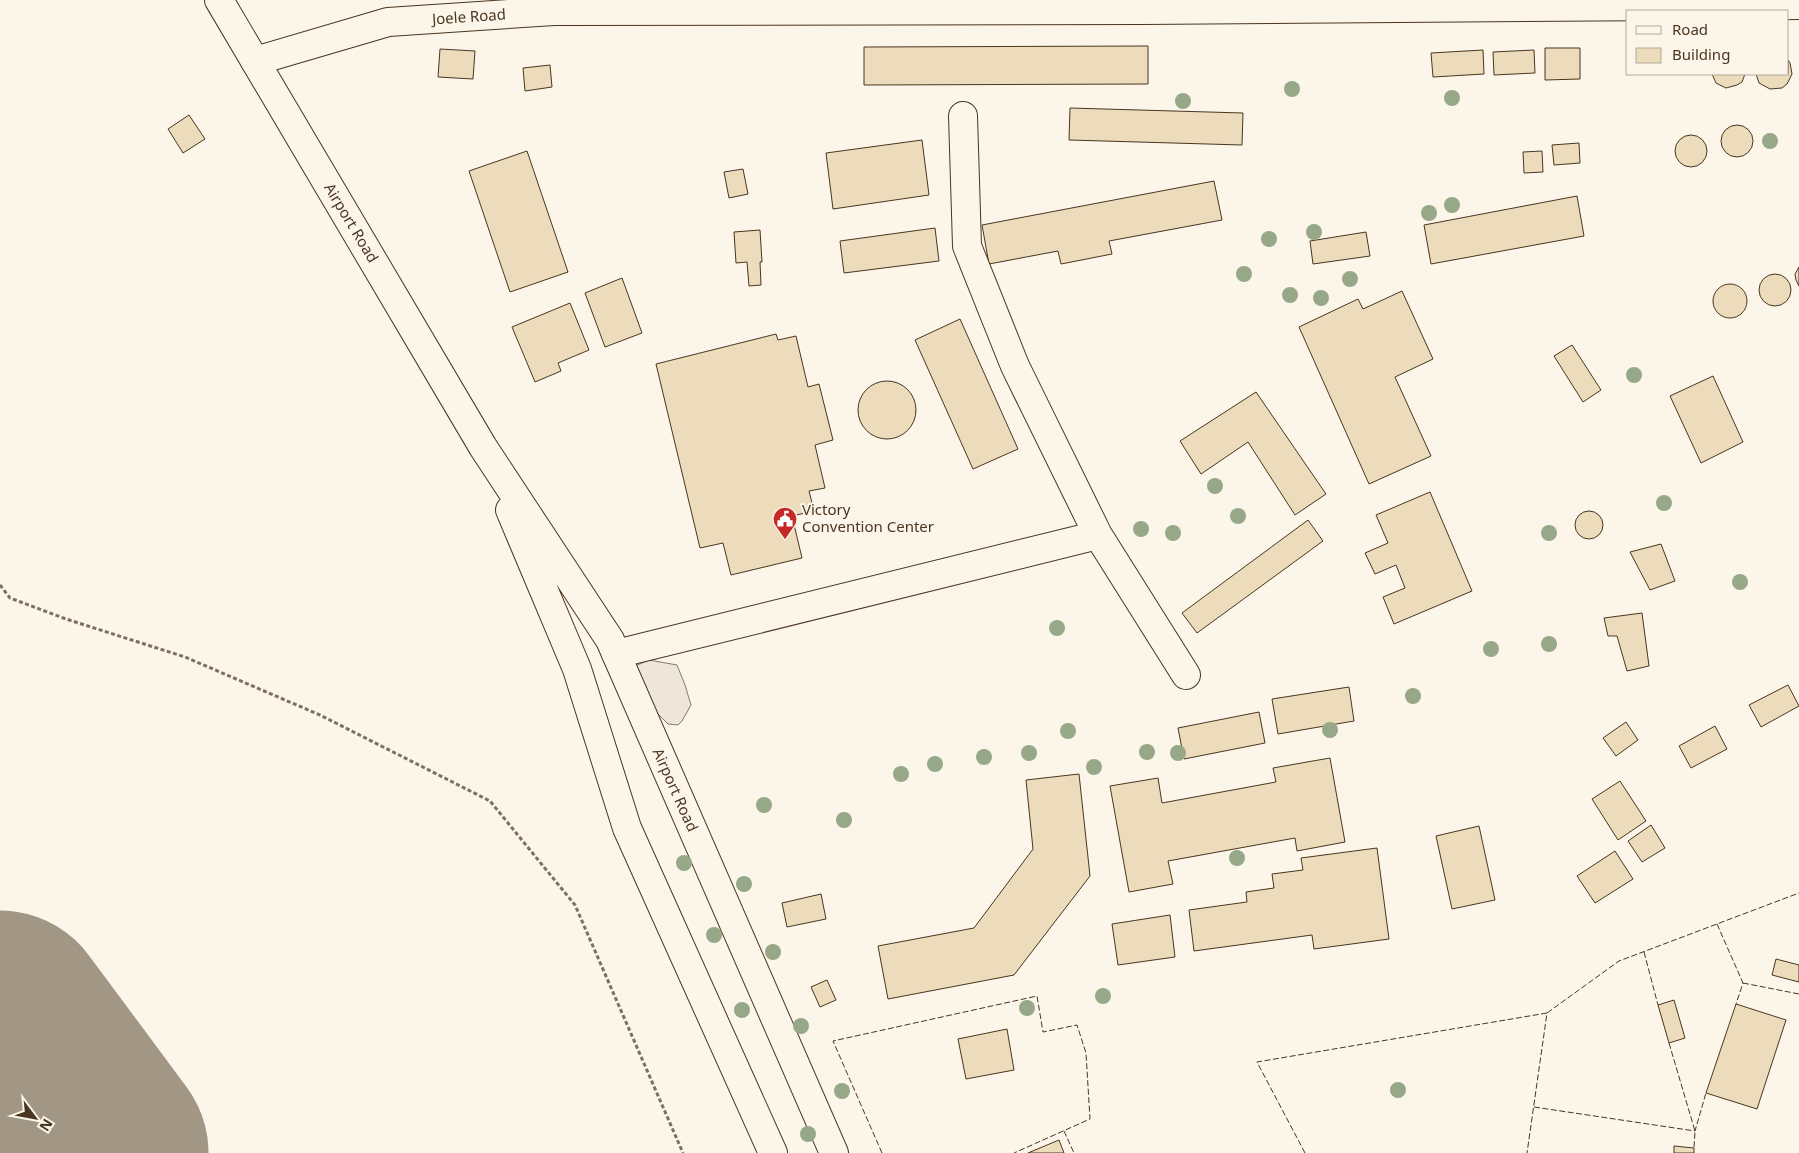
<svg xmlns="http://www.w3.org/2000/svg" width="1799" height="1153" font-family="'Noto Sans',sans-serif">
	<style>
		.green { fill: #ede6d9; stroke: #887966 }
		.lines { fill: none; stroke-linecap: round; stroke-linejoin: round }
		.runway { stroke: #a29684; stroke-width: 221 }
		.building { fill: #ecdcbc; stroke: #4a3520 }
		.minor-casing { stroke: #4a3520; stroke-width: 30 }
		.secondary-casing { stroke: #4a3520; stroke-width: 30 }
		.path { stroke: #7f6f5c; stroke-width: 3; stroke-dasharray: 4 2.5; stroke-linecap: butt }
		.minor { stroke: #fbf6e9; stroke-width: 28 }
		.secondary { stroke: #fbf6e9; stroke-width: 28 }
		.fence { stroke: #4a3520; stroke-width: 1; stroke-dasharray: 6 2.5; stroke-linecap: butt }
		.tree { fill: #96a887 }
		.labels { text-anchor: middle; stroke-width: 4; stroke-linejoin: round; paint-order: stroke }
		.street-label { font-size: 15px; fill: #4a3520; stroke: #fbf6e9 }
		.poi-label { font-size: 15px; fill: #4a3520; stroke: #fbf6e9; text-anchor: start }
	</style>
	<rect width="100%" height="100%" fill="#fbf6e9"/>
	<path class="green" d="M 649,660 L 677,665 L 685,685 L 691,705 L 682,721 L 678,725 L 668,724 L 655,711 L 635,666 Z"/>
	<g class="lines">
		<path class="runway" d="M 0,1021 L 98,1153"/>
	</g>
	<path class="building" d="M 1148,46 L 1148,84 L 864,85 L 864,47 Z
		M 1545,48 L 1580,48 L 1580,79 L 1545,80 Z
		M 440,49 L 475,51 L 473,79 L 438,77 Z
		M 1483,50 L 1484,74 L 1433,77 L 1431,53 Z
		M 1534,50 L 1535,73 L 1494,75 L 1493,52 Z
		M 1788,60 L 1790,63 L 1792,74 L 1787,84 L 1782,88 L 1770,89 L 1759,83 L 1756,74 L 1788,74 Z
		M 550,65 L 552,87 L 525,91 L 523,68 Z
		M 1712,74 L 1745,74 L 1742,82 L 1737,85 L 1726,88 L 1716,83 Z
		M 1070,108 L 1243,113 L 1242,145 L 1069,140 Z
		M 189,115 L 205,139 L 183,153 L 168,129 Z
		M1721 141a16 16 0 1 1 32 0a16 16 0 1 1-32 0Z
		M1675 151a16 16 0 1 1 32 0a16 16 0 1 1-32 0Z
		M 922,140 L 929,195 L 833,209 L 826,153 Z
		M 1579,143 L 1580,163 L 1554,165 L 1552,145 Z
		M 527,151 L 568,272 L 510,292 L 469,171 Z
		M 1542,151 L 1543,172 L 1524,173 L 1523,152 Z
		M 743,169 L 748,194 L 729,198 L 724,172 Z
		M 1214,181 L 1222,220 L 1109,241 L 1112,254 L 1061,264 L 1058,251 L 989,264 L 982,225 Z
		M 1577,196 L 1584,236 L 1431,264 L 1424,225 Z
		M 935,228 L 939,261 L 844,273 L 840,241 Z
		M 760,230 L 762,262 L 760,262 L 761,285 L 749,286 L 747,262 L 736,263 L 734,232 Z
		M 1366,232 L 1370,256 L 1313,264 L 1310,241 Z
		M 1799,267 L 1799,286 L 1796,280 L 1795,274 Z
		M1759 290a16 16 0 1 1 32 0a16 16 0 1 1-32 0Z
		M 622,278 L 642,333 L 605,347 L 585,293 Z
		M1713 301a17 17 0 1 1 34 0a17 17 0 1 1-34 0Z
		M 1402,291 L 1433,359 L 1395,377 L 1431,456 L 1369,484 L 1299,327 L 1358,299 L 1363,309 Z
		M 570,303 L 589,350 L 558,363 L 561,371 L 535,382 L 512,327 Z
		M 960,319 L 1018,449 L 973,469 L 915,340 Z
		M 776,334 L 778,340 L 796,336 L 808,387 L 819,384 L 833,440 L 815,445 L 825,488 L 809,491 L 814,511 L 792,516 L 802,558 L 731,575 L 723,543 L 700,548 L 656,364 Z
		M 1572,345 L 1601,390 L 1583,402 L 1554,356 Z
		M 1713,376 L 1743,442 L 1701,463 L 1670,396 Z
		M858 410a29 29 0 1 1 58 0a29 29 0 1 1-58 0Z
		M 1256,392 L 1326,494 L 1295,515 L 1248,442 L 1201,474 L 1180,441 Z
		M 1430,492 L 1472,591 L 1394,624 L 1383,597 L 1405,588 L 1396,565 L 1375,574 L 1365,553 L 1388,543 L 1376,515 Z
		M1575 525a14 14 0 1 1 28 0a14 14 0 1 1-28 0Z
		M 1308,520 L 1323,541 L 1197,633 L 1182,613 Z
		M 1661,544 L 1675,581 L 1650,590 L 1630,552 Z
		M 1642,613 L 1649,666 L 1627,671 L 1617,636 L 1608,636 L 1604,618 Z
		M 1788,685 L 1799,706 L 1761,727 L 1749,705 Z
		M 1349,687 L 1354,721 L 1278,734 L 1272,699 Z
		M 1259,712 L 1265,743 L 1184,759 L 1178,728 Z
		M 1626,722 L 1638,740 L 1616,756 L 1603,738 Z
		M 1715,726 L 1727,749 L 1691,768 L 1679,746 Z
		M 1330,758 L 1345,842 L 1297,851 L 1295,838 L 1168,861 L 1173,884 L 1129,892 L 1110,786 L 1158,778 L 1162,803 L 1276,782 L 1273,768 Z
		M 1079,774 L 1090,876 L 1014,975 L 888,999 L 878,946 L 974,928 L 1033,849 L 1026,780 Z
		M 1620,781 L 1646,821 L 1618,840 L 1592,799 Z
		M 1651,825 L 1665,848 L 1642,862 L 1628,841 Z
		M 1479,826 L 1495,900 L 1452,909 L 1436,836 Z
		M 1377,848 L 1389,939 L 1314,949 L 1312,935 L 1194,951 L 1189,910 L 1247,902 L 1246,892 L 1274,888 L 1272,874 L 1303,870 L 1301,858 Z
		M 1615,851 L 1633,879 L 1595,903 L 1577,876 Z
		M 821,894 L 826,919 L 787,927 L 782,903 Z
		M 1170,915 L 1175,957 L 1118,965 L 1112,924 Z
		M 1776,959 L 1799,965 L 1799,982 L 1772,975 Z
		M 827,980 L 836,1000 L 820,1007 L 811,987 Z
		M 1674,1000 L 1685,1038 L 1669,1043 L 1658,1005 Z
		M 1736,1004 L 1786,1020 L 1757,1109 L 1706,1093 Z
		M 1007,1029 L 1014,1070 L 966,1079 L 958,1039 Z
		M 1059,1140 L 1064,1153 L 1028,1153 Z
		M 1674,1146 L 1694,1148 L 1694,1153 L 1674,1153 Z"/>
	<g class="lines">
		<defs>
			<path id="minor" d="M 255,61 L 388,22 L 554,11 L 1143,10 L 1799,5
				M 963,116 L 967,246 L 1015,366 L 1098,535 L 1186,675
				M 616,654 L 1098,535"/>
			<path id="secondary" d="M 219,0 L 483,447 L 610,640 L 834,1153
				M 510,510 L 577,669 L 627,828 L 773,1153"/>
		</defs>
		<use href="#minor" class="minor-casing"/>
		<use href="#secondary" class="secondary-casing"/>
		<path class="path" d="M 0,585 L 10,598 L 66,619 L 185,657 L 320,715 L 490,801 L 575,905 L 683,1153"/>
		<use href="#minor" class="minor"/>
		<use href="#secondary" class="secondary"/>
		<path class="fence" d="M 1717,924 L 1743,983 L 1736,1004
			M 1644,952 L 1658,1005
			M 1743,983 L 1799,994
			M 1547,1013 L 1619,961 L 1799,893
			M 1669,1043 L 1695,1131 L 1694,1148
			M 1534,1107 L 1695,1131 L 1706,1093
			M 1064,1131 L 1074,1153
			M 882,1153 L 833,1041 L 1037,996 L 1043,1032 L 1077,1025 L 1086,1053 L 1090,1119 L 1014,1153
			M 1305,1153 L 1257,1062 L 1547,1013 L 1527,1153"/>
	</g>
	<g class="tree">
		<circle cx="1292" cy="89" r="8"/>
		<circle cx="1452" cy="98" r="8"/>
		<circle cx="1183" cy="101" r="8"/>
		<circle cx="1770" cy="141" r="8"/>
		<circle cx="1452" cy="205" r="8"/>
		<circle cx="1429" cy="213" r="8"/>
		<circle cx="1314" cy="232" r="8"/>
		<circle cx="1269" cy="239" r="8"/>
		<circle cx="1244" cy="274" r="8"/>
		<circle cx="1350" cy="279" r="8"/>
		<circle cx="1290" cy="295" r="8"/>
		<circle cx="1321" cy="298" r="8"/>
		<circle cx="1634" cy="375" r="8"/>
		<circle cx="1215" cy="486" r="8"/>
		<circle cx="1664" cy="503" r="8"/>
		<circle cx="1238" cy="516" r="8"/>
		<circle cx="1141" cy="529" r="8"/>
		<circle cx="1173" cy="533" r="8"/>
		<circle cx="1549" cy="533" r="8"/>
		<circle cx="1740" cy="582" r="8"/>
		<circle cx="1057" cy="628" r="8"/>
		<circle cx="1549" cy="644" r="8"/>
		<circle cx="1491" cy="649" r="8"/>
		<circle cx="1413" cy="696" r="8"/>
		<circle cx="1330" cy="730" r="8"/>
		<circle cx="1068" cy="731" r="8"/>
		<circle cx="1147" cy="752" r="8"/>
		<circle cx="1029" cy="753" r="8"/>
		<circle cx="1178" cy="753" r="8"/>
		<circle cx="984" cy="757" r="8"/>
		<circle cx="935" cy="764" r="8"/>
		<circle cx="1094" cy="767" r="8"/>
		<circle cx="901" cy="774" r="8"/>
		<circle cx="764" cy="805" r="8"/>
		<circle cx="844" cy="820" r="8"/>
		<circle cx="1237" cy="858" r="8"/>
		<circle cx="684" cy="863" r="8"/>
		<circle cx="744" cy="884" r="8"/>
		<circle cx="714" cy="935" r="8"/>
		<circle cx="773" cy="952" r="8"/>
		<circle cx="1103" cy="996" r="8"/>
		<circle cx="1027" cy="1008" r="8"/>
		<circle cx="742" cy="1010" r="8"/>
		<circle cx="801" cy="1026" r="8"/>
		<circle cx="1398" cy="1090" r="8"/>
		<circle cx="842" cy="1091" r="8"/>
		<circle cx="808" cy="1134" r="8"/>
	</g>
	<defs>
		<symbol id="civic-pin" viewBox="-11 -11 22 30"><path d="M0 17L-7.5 6A9.5 9.5 0 1 1 7.5 6Z" fill="#c62828" stroke="#fbf6e9"/><path d="M-.6-6.5H3V-4.5H.6V-3L4-1V1h2V6H-6V1h2V-1L-.6-3ZM-1.2 2.5V6h2.4V2.5Z" fill="#fff"/></symbol>
	</defs>
	<g fill-rule="evenodd">
		<use href="#civic-pin" x="771" y="505" width="28" height="38"/>
	</g>
	<g class="labels">
		<g class="street-label">
			<text transform="translate(469 17) rotate(-4)" y="5">Joele Road</text>
			<text transform="translate(351 223) rotate(59)" y="5">Airport Road</text>
			<text transform="translate(675 790) rotate(66)" y="5">Airport Road</text>
		</g>
		<g class="poi-label">
			<text x="802" y="515">Victory<tspan x="802" dy="17">Convention Center</tspan></text>
		</g>
	</g>
	<rect x="1626" y="10" width="162" height="65" fill="#fbf6e9" stroke="#b4a999"/>
	<rect x="1636" y="26" width="25" height="8" fill="#fbf6e9" stroke="#b4a999"/>
	<text x="1672" y="35" font-size="15" fill="#4a3520">Road</text>
	<rect x="1636" y="48" width="25" height="15" fill="#ecdcbc" stroke="#b4a999"/>
	<text x="1672" y="60" font-size="15" fill="#4a3520">Building</text>
	<g transform="translate(35 1118) rotate(122)" stroke="#fbf6e9" stroke-width="4" paint-order="stroke">
	<path d="M0-4L9 19L0 12L-9 19Z" fill="#4a3520"/>
	<text y="-8" font-size="14" font-weight="bold" text-anchor="middle" fill="#4a3520">N</text>
	</g>
</svg>
